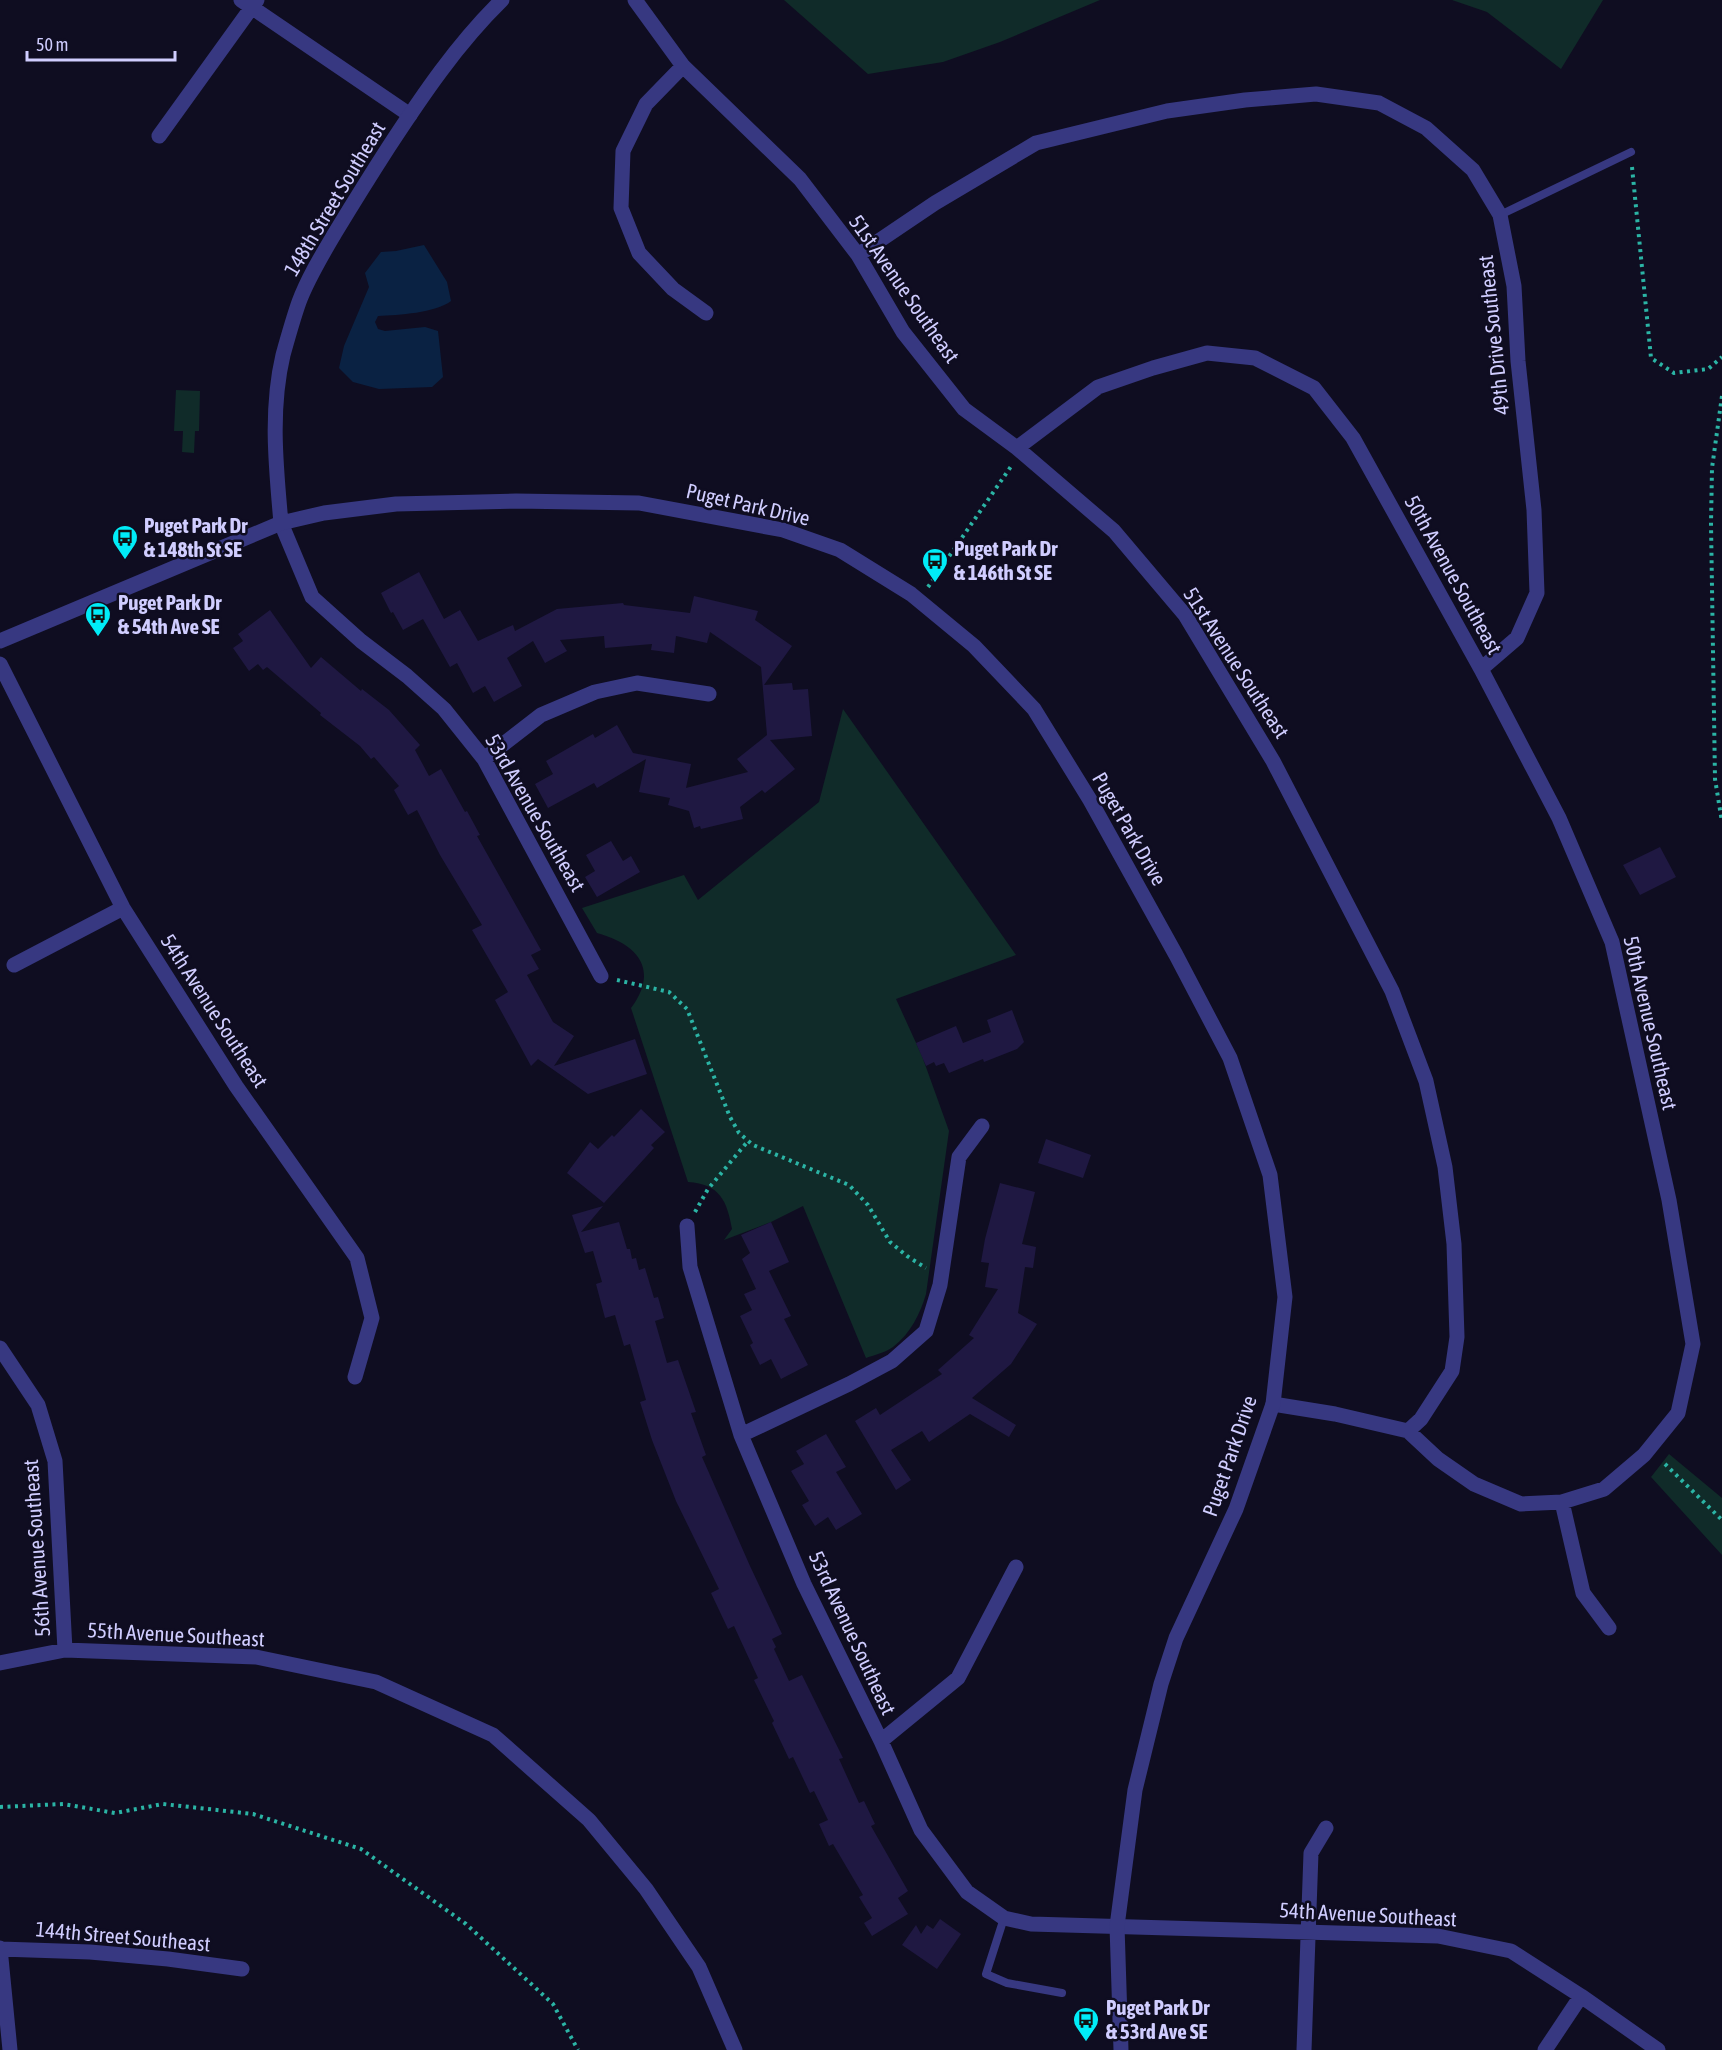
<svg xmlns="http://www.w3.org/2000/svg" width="1722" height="2050" font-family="'Asap Condensed',sans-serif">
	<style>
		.green { fill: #102b29 }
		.water { fill: #0a2243 }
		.building { fill: #1f1842 }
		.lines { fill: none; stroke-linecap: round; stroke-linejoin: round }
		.path { stroke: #2bb4a5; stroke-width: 4; stroke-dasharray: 3 4.5; stroke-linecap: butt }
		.service { stroke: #373881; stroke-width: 8 }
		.minor { stroke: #373881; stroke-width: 15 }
		.tertiary { stroke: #373881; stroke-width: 15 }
		.labels { text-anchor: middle; stroke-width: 5; stroke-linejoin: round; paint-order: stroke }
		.street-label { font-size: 21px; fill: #d0cdff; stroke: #0f0d21 }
		.poi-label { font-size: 21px; font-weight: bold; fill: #d0cdff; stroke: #0f0d21; text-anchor: start }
	</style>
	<rect width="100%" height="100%" fill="#0f0d21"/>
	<path class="green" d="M 784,0 L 1100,0 L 1000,42 L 943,62 L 868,74 Z
		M 1452,0 L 1603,0 L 1561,69 L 1487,12 Z
		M 176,390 L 200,391 L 199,431 L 195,431 L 194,453 L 182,452 L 183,431 L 174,431 Z
		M 843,709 L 1016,955 L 896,999 L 922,1056 L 949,1131 L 926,1294 C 920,1314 911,1333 893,1347 C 886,1352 875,1355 866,1358 L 803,1206 L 771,1222 L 724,1240 L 732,1229 C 727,1201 720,1184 688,1182 L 631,1008 C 660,969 637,944 597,933 L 582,908 L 684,875 L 698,900 L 819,802 Z
		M 1669,1454 L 1722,1498 L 1722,1555 L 1651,1477 Z"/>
	<path class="water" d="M 424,245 L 447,282 L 451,301 C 435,313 399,315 378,316 L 375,322 L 378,329 L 385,331 L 425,327 L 438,331 L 443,377 L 432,387 L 379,389 L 353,382 L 339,368 L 344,346 L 369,287 L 365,273 L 381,252 L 396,251 Z"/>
	<path class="building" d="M 419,572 L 444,619 L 460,610 L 478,641 L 513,625 L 515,631 L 557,609 L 623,603 L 624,605 L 690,613 L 694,596 L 758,611 L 755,620 L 792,646 L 764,685 L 792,683 L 793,690 L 808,689 L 812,736 L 770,740 L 795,769 L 765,793 L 762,790 L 740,807 L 743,819 L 701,829 L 700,826 L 694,828 L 689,811 L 668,805 L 670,798 L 639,792 L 646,759 L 597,788 L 594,783 L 548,808 L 535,784 L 553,774 L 546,761 L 593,734 L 595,738 L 617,725 L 633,753 L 691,764 L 686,788 L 748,772 L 737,759 L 767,735 L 761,667 L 710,632 L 707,643 L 676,636 L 674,653 L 651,650 L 652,644 L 605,648 L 604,636 L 560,640 L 567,651 L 545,663 L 533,641 L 507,658 L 522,686 L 494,702 L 485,686 L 473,693 L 457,663 L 450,667 L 423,619 L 403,630 L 393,612 L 391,613 L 381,593 Z
		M 270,610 L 311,668 L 321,657 L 361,691 L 362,689 L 389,710 L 420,745 L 415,750 L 429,776 L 441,769 L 465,812 L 467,811 L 480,835 L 477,836 L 541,950 L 531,955 L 539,969 L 527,975 L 553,1022 L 574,1036 L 554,1066 L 635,1039 L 647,1074 L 588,1094 L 538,1059 L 531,1066 L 495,1000 L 508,992 L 472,930 L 482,925 L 440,855 L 417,810 L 408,815 L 394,790 L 399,786 L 374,757 L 371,759 L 360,746 L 320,715 L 321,713 L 267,667 L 263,670 L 258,664 L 249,671 L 233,648 L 243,641 L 238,634 Z
		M 611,841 L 623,861 L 631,856 L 640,872 L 597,897 L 585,877 L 595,871 L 586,855 Z
		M 1660,847 L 1676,877 L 1640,895 L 1623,865 Z
		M 1012,1010 L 1024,1042 L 1017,1049 L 984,1062 L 983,1059 L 949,1073 L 944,1063 L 936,1066 L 934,1062 L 926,1066 L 916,1043 L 956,1026 L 963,1043 L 991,1032 L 987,1020 Z
		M 641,1109 L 665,1132 L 651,1145 L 654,1148 L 604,1203 L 567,1173 L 590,1142 L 598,1149 L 612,1135 L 614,1137 Z
		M 1046,1139 L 1091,1155 L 1083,1178 L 1038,1163 Z
		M 1000,1183 L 1035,1192 L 1022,1244 L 1036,1247 L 1033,1268 L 1025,1267 L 1018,1313 L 1037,1324 L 1011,1364 L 972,1398 L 1016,1425 L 1009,1437 L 970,1414 L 929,1442 L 922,1431 L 891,1450 L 911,1480 L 896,1490 L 855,1421 L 876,1408 L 880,1415 L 942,1374 L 938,1370 L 974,1338 L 969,1335 L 998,1289 L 985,1287 L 989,1263 L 981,1262 L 985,1239 Z
		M 603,1206 L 581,1232 L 619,1222 L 627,1249 L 630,1249 L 632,1259 L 636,1258 L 639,1270 L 645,1268 L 654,1298 L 658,1297 L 664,1318 L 655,1321 L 667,1363 L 678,1360 L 696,1412 L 691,1413 L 706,1455 L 702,1457 L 750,1566 L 782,1634 L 772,1639 L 776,1647 L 774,1649 L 789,1681 L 802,1675 L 843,1758 L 839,1759 L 859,1803 L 864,1801 L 875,1824 L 871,1826 L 908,1891 L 898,1898 L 908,1914 L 872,1936 L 864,1923 L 872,1918 L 859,1897 L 863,1895 L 833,1844 L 829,1846 L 819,1824 L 828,1820 L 814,1791 L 810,1793 L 793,1757 L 789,1759 L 772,1723 L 774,1721 L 754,1680 L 758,1678 L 734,1626 L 728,1629 L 711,1593 L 719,1589 L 676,1501 L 652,1440 L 640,1402 L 646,1400 L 630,1344 L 624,1346 L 615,1315 L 605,1318 L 596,1284 L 602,1282 L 593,1251 L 585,1253 L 572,1215 Z
		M 771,1222 L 789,1262 L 769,1271 L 791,1316 L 784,1319 L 808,1365 L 781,1379 L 771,1359 L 760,1365 L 750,1345 L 753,1343 L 740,1316 L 752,1310 L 744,1294 L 756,1289 L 742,1259 L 750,1253 L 741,1235 Z
		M 826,1434 L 846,1467 L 836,1472 L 862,1514 L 836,1530 L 828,1517 L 815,1526 L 802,1505 L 809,1501 L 791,1471 L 804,1464 L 796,1451 Z
		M 940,1919 L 961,1934 L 937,1969 L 902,1945 L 916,1925 L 921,1934 L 927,1925 L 933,1929 Z"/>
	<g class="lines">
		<path class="path" d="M 1632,167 L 1651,358 L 1674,373 L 1708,369 L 1722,357
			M 1722,396 L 1712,468 L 1711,524 L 1715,779 L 1722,822
			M 928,587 L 1012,465
			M 617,980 L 669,992 L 687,1009 L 730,1117 L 739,1133 L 753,1145 L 849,1185 L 868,1205 L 890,1242 L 907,1256 L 926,1268
			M 695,1212 L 708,1189 L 748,1141
			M 1665,1464 L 1722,1520
			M 0,1807 L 63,1804 L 115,1813 L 163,1804 L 253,1814 L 361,1849 L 466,1924 L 553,2004 L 578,2050"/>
		<path class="service" d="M 1500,215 L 1631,152
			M 1004,1918 L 986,1974 L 1007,1983 L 1062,1993"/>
		<path class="minor" d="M 241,0 L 410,115
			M 635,0 L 683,66 L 800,179 L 858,255 L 903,332 L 964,409 L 1017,448 L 1114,531 L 1185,615 L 1273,761 L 1392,991 L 1426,1081 L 1445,1167 L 1454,1244 L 1457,1337 L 1452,1371 L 1421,1419 L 1408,1431
			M 683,66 L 646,104 L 623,151 L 621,208 L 639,253 L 673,289 L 706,313
			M 159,136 L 257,0
			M 858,255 L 935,203 L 1036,143 L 1167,111 L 1245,100 L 1316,94 L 1379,103 L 1426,128 L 1473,170 L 1500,215 L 1514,286 L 1518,361 L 1534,510 L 1537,593 L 1517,638 L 1481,669
			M 1017,448 L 1098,387 L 1153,368 L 1207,353 L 1255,358 L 1314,388 L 1353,438 L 1481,669 L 1559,818 L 1612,942 L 1669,1200 L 1693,1344 L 1678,1413 L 1644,1455 L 1604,1489 L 1562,1502 L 1583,1593 L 1609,1628
			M 281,523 L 312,597 L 361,641 L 407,676 L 444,709 L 484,759 L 601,976
			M 0,664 L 123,908 L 236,1086 L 357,1258 L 372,1318 L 355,1377
			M 484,759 L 541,715 L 595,692 L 637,683 L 709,694
			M 14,965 L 123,908
			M 687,1226 L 690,1267 L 741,1435 L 804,1584 L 881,1741 L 921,1830 L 967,1892 L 1004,1918 L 1031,1924 L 1438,1936 L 1511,1951 L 1581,1996 L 1658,2050
			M 0,1348 L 38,1405 L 55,1461 L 65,1650
			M 1273,1404 L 1335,1414 L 1408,1431 L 1438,1459 L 1474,1484 L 1521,1504 L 1562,1502
			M 741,1435 L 849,1384 L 892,1361 L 926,1331 L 940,1285 L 959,1157 L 982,1126
			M 0,1663 L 65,1650 L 256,1657 L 376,1682 L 493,1735 L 589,1820 L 646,1889 L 699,1967 L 735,2050
			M 881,1741 L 958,1678 L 1016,1567
			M 0,1948 L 10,2050
			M 0,1949 L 90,1952 L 168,1959 L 242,1969
			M 1304,2050 L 1311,1853 L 1326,1828
			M 1545,2050 L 1581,1996"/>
		<path class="tertiary" d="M 281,523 C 276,467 270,410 283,355 C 288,337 293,319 299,302 C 308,278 322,255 335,233 C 352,205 370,176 388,148 C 422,96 457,44 502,0
			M 0,641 L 281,523 L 324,513 L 396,504 L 516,501 L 639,503 L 783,530 L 840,550 L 911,594 L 974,646 L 1034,709 L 1090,800 L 1176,955 L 1230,1058 L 1270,1175 L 1285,1297 L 1273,1404 L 1236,1509 L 1176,1638 L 1161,1684 L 1135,1790 L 1117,1926 L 1121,2050"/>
	</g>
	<defs>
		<symbol id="bus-pin" viewBox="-11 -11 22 30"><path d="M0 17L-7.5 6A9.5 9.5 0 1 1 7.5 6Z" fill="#00ecf8" stroke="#0f0d21"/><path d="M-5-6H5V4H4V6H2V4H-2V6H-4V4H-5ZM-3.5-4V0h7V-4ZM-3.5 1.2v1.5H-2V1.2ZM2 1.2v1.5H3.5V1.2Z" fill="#111"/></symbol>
	</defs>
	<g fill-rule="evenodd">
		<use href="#bus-pin" x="110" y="523" width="30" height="40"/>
		<use href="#bus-pin" x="920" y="546" width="30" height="40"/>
		<use href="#bus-pin" x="83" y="600" width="30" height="40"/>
		<use href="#bus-pin" x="1071" y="2005" width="30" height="40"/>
	</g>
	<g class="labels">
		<g class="street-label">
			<text transform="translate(335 199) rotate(-59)" y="7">148th Street Southeast</text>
			<text transform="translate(904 289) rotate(55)" y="7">51st Avenue Southeast</text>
			<text transform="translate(1494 335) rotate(-96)" y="7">49th Drive Southeast</text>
			<text transform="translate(748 505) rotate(13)" y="7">Puget Park Drive</text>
			<text transform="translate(1453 575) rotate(61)" y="7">50th Avenue Southeast</text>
			<text transform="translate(1236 663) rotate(57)" y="7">51st Avenue Southeast</text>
			<text transform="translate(535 813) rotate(60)" y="7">53rd Avenue Southeast</text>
			<text transform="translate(1129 829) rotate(60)" y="7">Puget Park Drive</text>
			<text transform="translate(214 1011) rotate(57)" y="7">54th Avenue Southeast</text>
			<text transform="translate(1650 1023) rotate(77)" y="7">50th Avenue Southeast</text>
			<text transform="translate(1230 1456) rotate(-71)" y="7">Puget Park Drive</text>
			<text transform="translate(37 1548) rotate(-94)" y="7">56th Avenue Southeast</text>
			<text transform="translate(852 1633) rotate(65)" y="7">53rd Avenue Southeast</text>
			<text transform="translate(176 1635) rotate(3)" y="7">55th Avenue Southeast</text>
			<text transform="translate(1368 1915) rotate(3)" y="7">54th Avenue Southeast</text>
			<text transform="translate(123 1937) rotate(5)" y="7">144th Street Southeast</text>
		</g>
		<g class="poi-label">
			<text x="144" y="533">Puget Park Dr<tspan x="144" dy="24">&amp; 148th St SE</tspan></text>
			<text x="954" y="556">Puget Park Dr<tspan x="954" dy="24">&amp; 146th St SE</tspan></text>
			<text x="118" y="610">Puget Park Dr<tspan x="118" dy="24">&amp; 54th Ave SE</tspan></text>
			<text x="1106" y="2015">Puget Park Dr<tspan x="1106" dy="24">&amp; 53rd Ave SE</tspan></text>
		</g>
	</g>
	<path d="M27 51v9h148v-9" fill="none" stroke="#d0cdff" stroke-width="3"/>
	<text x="36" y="51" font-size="18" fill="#d0cdff" stroke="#0f0d21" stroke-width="4.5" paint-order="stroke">50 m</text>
</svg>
